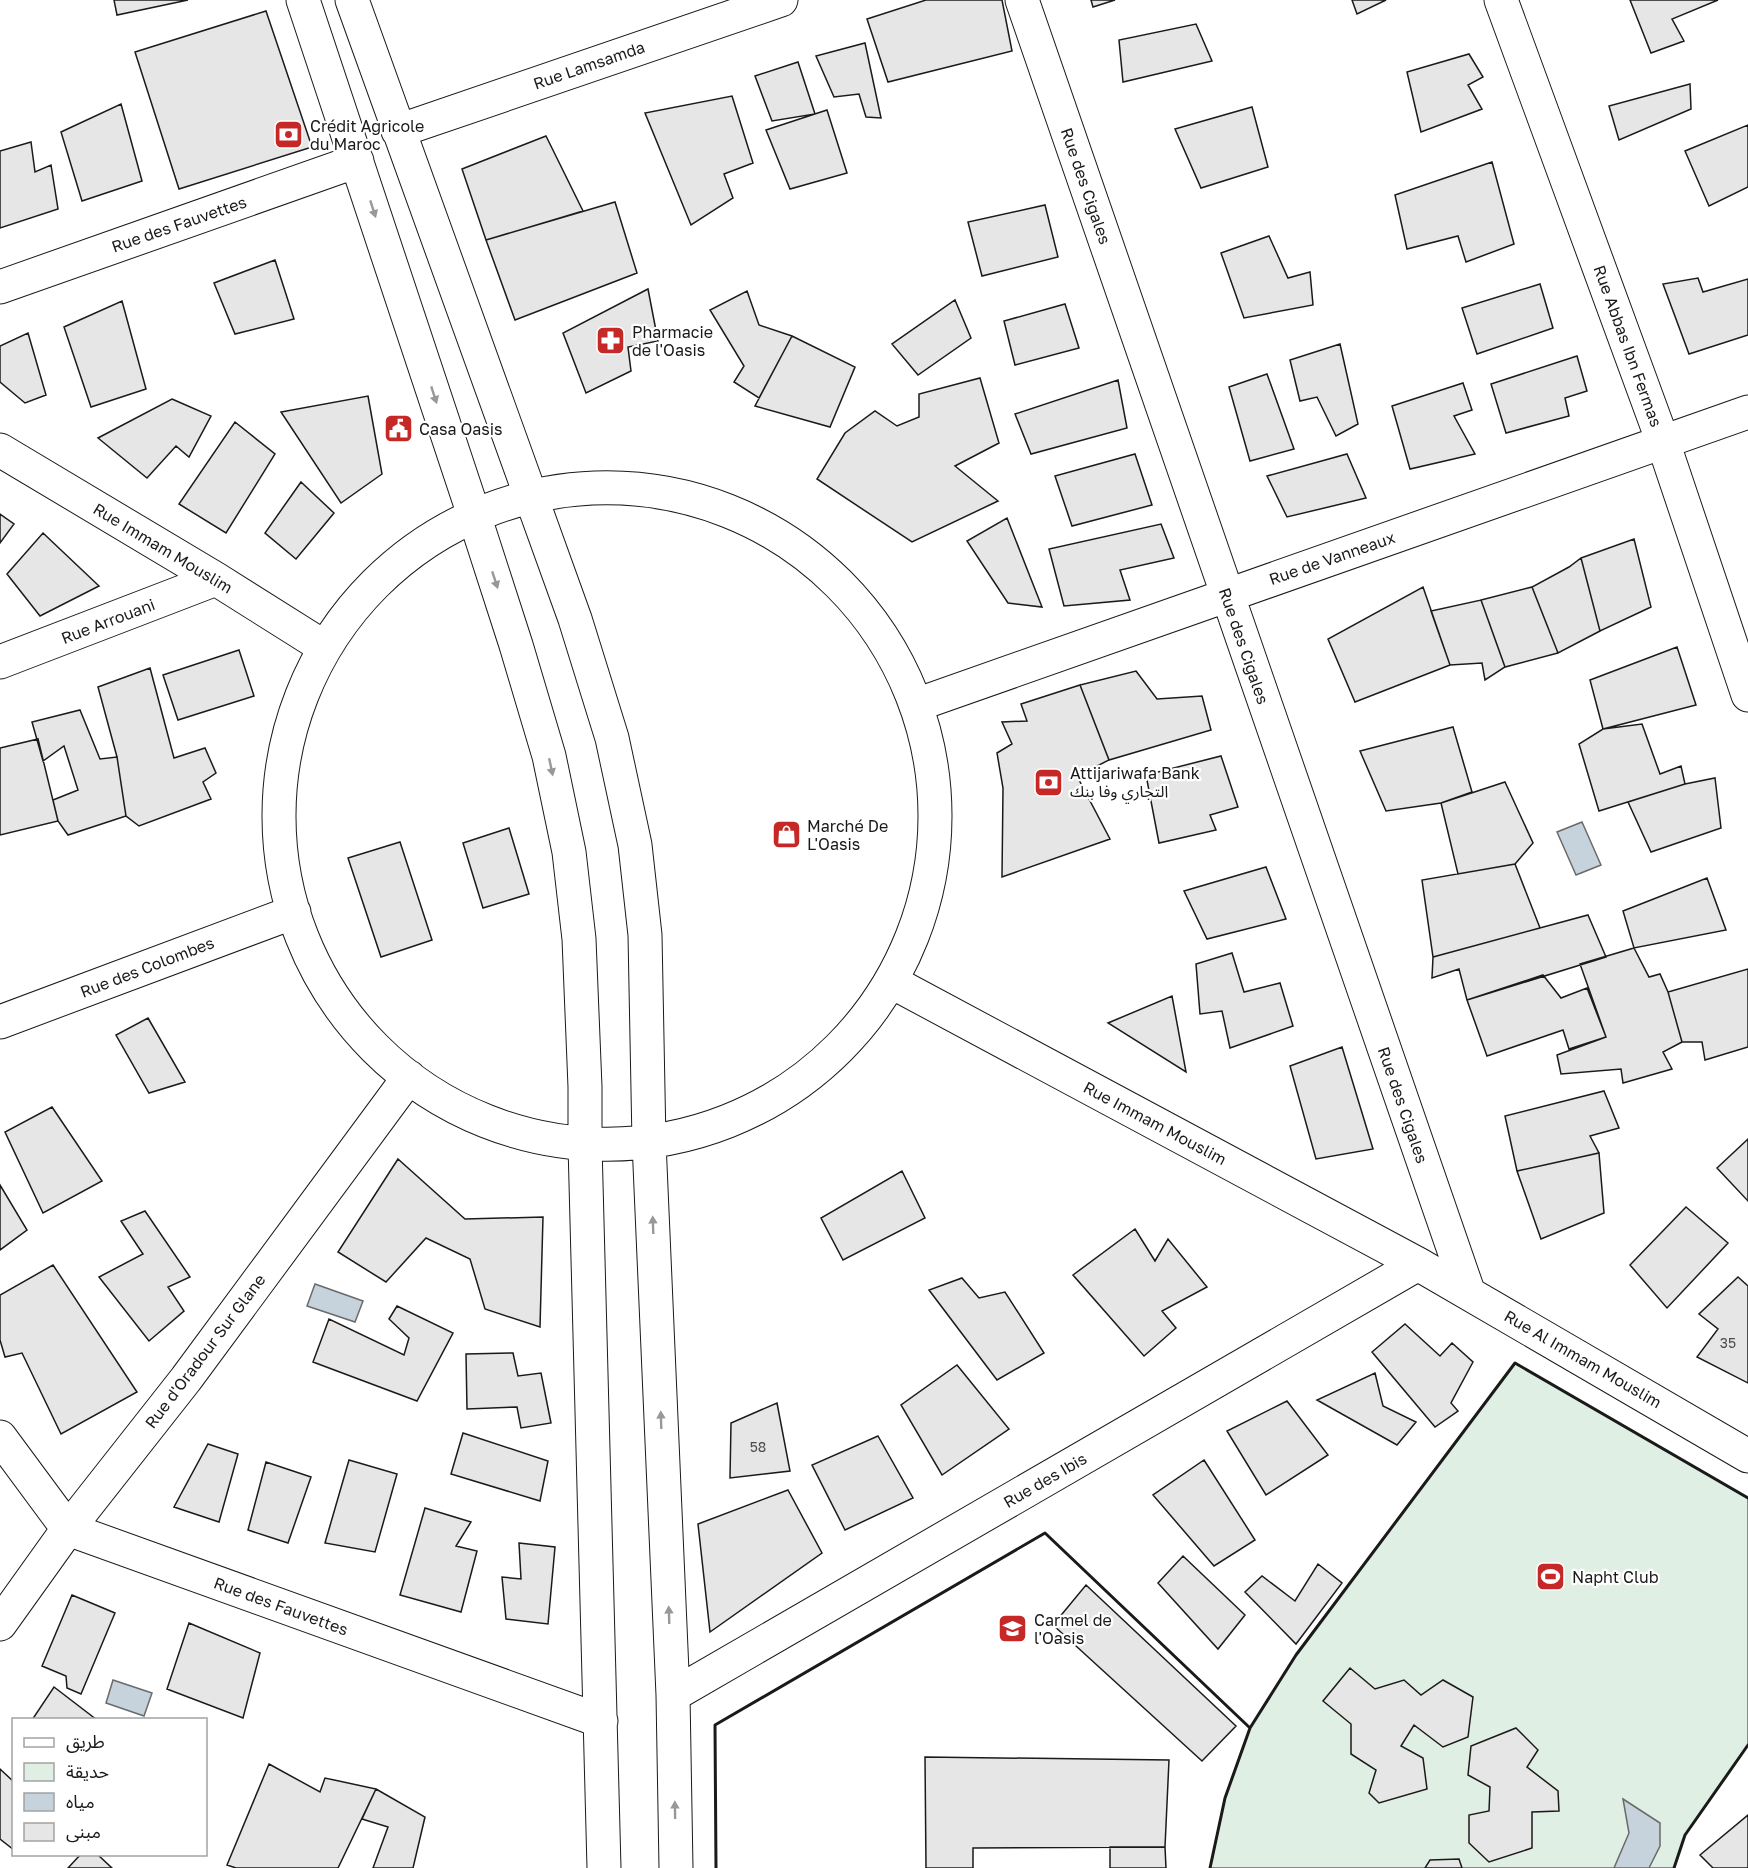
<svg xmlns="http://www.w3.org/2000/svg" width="1748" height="1868" font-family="'Golos Text','Noto Sans Arabic',sans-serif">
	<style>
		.green { fill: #e0efe3; stroke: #6a6a6a; stroke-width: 1.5 }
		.water { fill: #c6d2dc; stroke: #6a6a6a; stroke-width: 1.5 }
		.building { fill: #e6e6e6; stroke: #1a1a1a; stroke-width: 1.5 }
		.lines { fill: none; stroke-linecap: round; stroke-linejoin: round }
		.minor-casing { stroke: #1a1a1a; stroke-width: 35 }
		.minor { stroke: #fff; stroke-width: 33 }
		.wall { stroke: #1a1a1a; stroke-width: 3 }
		.oneway { fill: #989898 }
		.labels { text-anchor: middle; stroke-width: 4.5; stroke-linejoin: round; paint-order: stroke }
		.number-label { font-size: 14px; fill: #4d4d4d }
		.street-label { font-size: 16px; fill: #1a1a1a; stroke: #fff }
		.poi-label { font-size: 16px; fill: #1a1a1a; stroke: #fff; text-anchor: start }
	</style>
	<rect width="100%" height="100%" fill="#fff"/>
	<path class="green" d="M 1515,1363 L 1748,1498 L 1748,1745 L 1685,1835 L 1674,1868 L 1210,1868 L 1225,1798 L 1250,1728 L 1296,1655 Z"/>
	<path class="water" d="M 1582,822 L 1601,865 L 1576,875 L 1557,832 Z
		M 315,1284 L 363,1301 L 355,1322 L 307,1306 Z
		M 113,1680 L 152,1693 L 144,1716 L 106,1703 Z
		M 1623,1799 L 1660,1823 L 1660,1846 L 1649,1868 L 1614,1868 L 1629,1833 Z"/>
	<path class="building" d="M 114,0 L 188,0 L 117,15 Z
		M 926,0 L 1002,0 L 1012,51 L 888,82 L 867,19 Z
		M 1091,0 L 1115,0 L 1093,7 Z
		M 1352,0 L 1386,0 L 1357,14 Z
		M 1630,0 L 1718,0 L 1672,19 L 1684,41 L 1651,53 Z
		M 266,11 L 312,147 L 179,189 L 135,52 Z
		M 1196,24 L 1212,61 L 1123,82 L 1119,40 Z
		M 865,43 L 881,118 L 866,117 L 859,94 L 834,97 L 816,56 Z
		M 1469,54 L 1483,77 L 1468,85 L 1482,109 L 1421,132 L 1407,72 Z
		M 798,62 L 815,114 L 772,121 L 755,76 Z
		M 1690,84 L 1691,109 L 1619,140 L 1609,106 Z
		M 732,96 L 753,163 L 724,174 L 733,198 L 691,225 L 645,113 Z
		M 121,104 L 142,181 L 82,201 L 61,132 Z
		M 1252,107 L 1268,167 L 1201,188 L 1175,129 Z
		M 827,110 L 847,173 L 790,189 L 766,130 Z
		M 1748,125 L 1748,187 L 1709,206 L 1685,151 Z
		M 546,136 L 583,211 L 486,240 L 462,169 Z
		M 31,142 L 35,172 L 51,165 L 58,209 L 0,228 L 0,151 Z
		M 1492,162 L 1514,244 L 1466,262 L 1458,236 L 1407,249 L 1395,195 Z
		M 615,202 L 637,273 L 515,320 L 486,240 Z
		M 1045,205 L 1058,257 L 982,276 L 968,222 Z
		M 1269,236 L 1288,278 L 1310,272 L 1313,305 L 1244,318 L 1221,253 Z
		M 275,260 L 294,319 L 235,334 L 214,283 Z
		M 1698,278 L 1703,292 L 1748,279 L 1748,335 L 1689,354 L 1663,284 Z
		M 1540,284 L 1553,328 L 1477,354 L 1462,308 Z
		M 648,289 L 658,341 L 628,347 L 631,371 L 586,393 L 563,333 Z
		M 747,291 L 759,325 L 792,336 L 759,398 L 734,382 L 744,366 L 710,310 Z
		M 955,300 L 971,338 L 918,375 L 892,344 Z
		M 122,301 L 146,389 L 91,407 L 64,327 Z
		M 1065,304 L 1079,348 L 1015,365 L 1004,321 Z
		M 28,333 L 46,395 L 25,403 L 0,382 L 0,346 Z
		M 792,336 L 855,367 L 830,427 L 755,406 Z
		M 1340,344 L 1358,424 L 1336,436 L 1317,397 L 1300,401 L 1290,360 Z
		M 1577,356 L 1587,391 L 1565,398 L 1569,416 L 1506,433 L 1491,384 Z
		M 1267,374 L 1294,449 L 1250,461 L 1229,387 Z
		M 980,378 L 999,443 L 955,466 L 998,501 L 912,542 L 817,479 L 845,433 L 875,411 L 897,426 L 919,417 L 919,394 Z
		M 1118,380 L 1127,428 L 1031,454 L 1015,414 Z
		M 1463,383 L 1472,410 L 1454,416 L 1475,454 L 1410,469 L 1392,406 Z
		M 368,396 L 382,474 L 341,503 L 281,412 Z
		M 172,399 L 211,416 L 189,457 L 176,446 L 147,478 L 98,438 Z
		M 235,422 L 275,454 L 226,533 L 179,504 Z
		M 1135,454 L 1152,505 L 1072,526 L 1055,476 Z
		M 1347,454 L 1366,498 L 1287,517 L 1267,476 Z
		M 301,482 L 334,513 L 296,559 L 265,533 Z
		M 0,514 L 14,524 L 0,543 Z
		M 1007,518 L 1042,607 L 1008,603 L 967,541 Z
		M 1161,524 L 1174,558 L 1120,570 L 1130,600 L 1064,606 L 1049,549 Z
		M 43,533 L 99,586 L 40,616 L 7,574 Z
		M 1634,539 L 1651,607 L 1600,631 L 1581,558 Z
		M 1581,558 L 1600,631 L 1558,653 L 1532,587 L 1569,567 Z
		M 1423,587 L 1450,665 L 1355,702 L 1328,639 Z
		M 1532,587 L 1558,653 L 1505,667 L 1481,600 Z
		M 1481,600 L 1505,667 L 1485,680 L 1482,663 L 1450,665 L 1431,611 Z
		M 1677,647 L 1696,705 L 1603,729 L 1590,680 Z
		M 239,650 L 254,696 L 178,720 L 163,675 Z
		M 150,668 L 174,758 L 205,748 L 216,773 L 203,782 L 211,799 L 139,826 L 126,816 L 117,757 L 98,687 Z
		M 1136,671 L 1157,699 L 1202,696 L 1211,730 L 1109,760 L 1080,685 Z
		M 1080,685 L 1109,760 L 1077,776 L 1110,839 L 1002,877 L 1003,788 L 997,753 L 1012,744 L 1002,722 L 1027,721 L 1021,704 Z
		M 80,710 L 100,759 L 117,757 L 126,816 L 68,835 L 58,821 L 53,800 L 78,790 L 64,746 L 43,761 L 32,722 Z
		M 1642,724 L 1660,774 L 1681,766 L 1685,784 L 1599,811 L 1579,744 L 1603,729 Z
		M 1453,727 L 1472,792 L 1441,803 L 1386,811 L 1360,751 Z
		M 38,739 L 58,821 L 0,835 L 0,748 Z
		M 1221,756 L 1238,807 L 1210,815 L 1216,830 L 1159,843 L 1146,775 Z
		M 1715,778 L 1721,828 L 1651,852 L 1628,802 L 1685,784 Z
		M 1505,782 L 1533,843 L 1515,864 L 1458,874 L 1441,803 Z
		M 509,828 L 529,894 L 483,908 L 463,843 Z
		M 400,842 L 432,940 L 381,957 L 348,858 Z
		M 1515,864 L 1540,928 L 1433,957 L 1422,880 Z
		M 1266,867 L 1286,919 L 1207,939 L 1184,891 Z
		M 1707,878 L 1726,930 L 1634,948 L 1623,911 Z
		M 1588,915 L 1606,957 L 1467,1000 L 1459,969 L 1432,978 L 1433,957 Z
		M 1634,948 L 1649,977 L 1660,974 L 1668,992 L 1682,1042 L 1663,1052 L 1672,1069 L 1623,1083 L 1621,1069 L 1561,1074 L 1557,1055 L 1606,1037 L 1580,964 Z
		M 1232,953 L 1244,992 L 1280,983 L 1293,1026 L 1230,1048 L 1222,1011 L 1200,1014 L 1196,964 Z
		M 1748,969 L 1748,1047 L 1705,1060 L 1702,1042 L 1682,1042 L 1668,992 Z
		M 1543,975 L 1561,998 L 1587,988 L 1606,1037 L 1569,1049 L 1563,1030 L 1487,1056 L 1467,1000 Z
		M 1172,996 L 1186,1072 L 1108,1023 Z
		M 148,1018 L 185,1082 L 149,1093 L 116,1035 Z
		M 1342,1047 L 1373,1149 L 1316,1159 L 1290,1066 Z
		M 1604,1091 L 1619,1128 L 1590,1136 L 1599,1153 L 1517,1171 L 1505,1116 Z
		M 52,1107 L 102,1181 L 43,1213 L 5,1132 Z
		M 1748,1139 L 1748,1201 L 1717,1168 Z
		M 1599,1153 L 1604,1213 L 1541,1239 L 1517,1171 Z
		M 398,1159 L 465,1219 L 543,1217 L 540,1327 L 485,1309 L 470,1259 L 426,1238 L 386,1282 L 338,1252 Z
		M 902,1171 L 925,1218 L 843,1260 L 821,1218 Z
		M 0,1185 L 27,1230 L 0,1250 Z
		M 1686,1207 L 1728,1243 L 1667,1308 L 1630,1265 Z
		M 145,1211 L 190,1277 L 168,1287 L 184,1311 L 149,1341 L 99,1277 L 143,1254 L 121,1221 Z
		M 1135,1229 L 1155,1261 L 1168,1239 L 1207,1287 L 1162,1311 L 1176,1328 L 1144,1356 L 1073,1275 Z
		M 53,1265 L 137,1392 L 61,1434 L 22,1353 L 5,1357 L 0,1340 L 0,1295 Z
		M 1738,1277 L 1748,1286 L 1748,1383 L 1697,1357 L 1718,1329 L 1699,1314 Z
		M 962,1278 L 979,1298 L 1005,1292 L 1044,1353 L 997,1380 L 929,1290 Z
		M 397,1306 L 453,1333 L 417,1401 L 313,1362 L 329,1319 L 404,1355 L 409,1338 L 389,1319 Z
		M 1405,1324 L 1440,1356 L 1452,1343 L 1473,1362 L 1451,1403 L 1458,1411 L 1435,1427 L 1372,1352 Z
		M 513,1353 L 518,1376 L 541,1373 L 551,1423 L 521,1428 L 517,1407 L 467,1409 L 466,1354 Z
		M 957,1365 L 1009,1429 L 942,1475 L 901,1405 Z
		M 1375,1373 L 1383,1406 L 1416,1422 L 1397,1445 L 1317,1400 Z
		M 1287,1401 L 1328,1455 L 1266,1495 L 1227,1431 Z
		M 777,1403 L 790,1471 L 730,1478 L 731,1423 Z
		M 463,1433 L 548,1461 L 540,1501 L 451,1474 Z
		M 878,1436 L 913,1498 L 845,1530 L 812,1465 Z
		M 208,1444 L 238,1454 L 219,1522 L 174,1507 Z
		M 349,1460 L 397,1474 L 375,1552 L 325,1543 Z
		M 1204,1460 L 1255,1540 L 1214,1566 L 1153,1495 Z
		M 266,1462 L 311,1477 L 288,1543 L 248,1530 Z
		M 788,1490 L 822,1553 L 710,1632 L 698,1524 Z
		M 425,1508 L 471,1522 L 456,1546 L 477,1551 L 461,1612 L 400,1595 Z
		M 519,1543 L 555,1547 L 548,1624 L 506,1619 L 502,1577 L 521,1579 Z
		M 1183,1556 L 1245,1615 L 1218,1649 L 1158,1583 Z
		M 1318,1564 L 1342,1583 L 1296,1644 L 1245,1592 L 1262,1576 L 1295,1601 Z
		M 1086,1585 L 1236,1726 L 1202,1761 L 1053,1625 Z
		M 72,1595 L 115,1613 L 81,1694 L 67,1688 L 66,1676 L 42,1666 Z
		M 189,1623 L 260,1653 L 243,1718 L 167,1689 Z
		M 1350,1668 L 1375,1689 L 1404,1680 L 1421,1695 L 1443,1680 L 1473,1697 L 1468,1737 L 1443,1747 L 1414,1725 L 1401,1746 L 1423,1758 L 1427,1789 L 1379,1803 L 1369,1793 L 1376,1770 L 1351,1754 L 1351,1724 L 1323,1701 Z
		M 54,1687 L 97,1720 L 32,1720 Z
		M 1516,1728 L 1538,1750 L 1527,1767 L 1558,1791 L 1559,1811 L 1532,1812 L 1532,1848 L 1489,1862 L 1469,1843 L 1469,1815 L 1489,1811 L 1490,1787 L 1468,1775 L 1471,1746 Z
		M 925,1757 L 1169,1760 L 1165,1847 L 973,1848 L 973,1868 L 926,1868 Z
		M 269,1764 L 320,1792 L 325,1778 L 376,1789 L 338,1868 L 236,1868 L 227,1865 Z
		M 0,1769 L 14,1782 L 14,1850 L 0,1839 Z
		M 376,1789 L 425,1817 L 413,1868 L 373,1868 L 388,1827 L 362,1819 Z
		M 1748,1815 L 1748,1868 L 1713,1868 L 1700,1855 Z
		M 1110,1847 L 1165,1847 L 1166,1868 L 1110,1868 Z
		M 81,1854 L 97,1854 L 112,1868 L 68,1868 Z
		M 1459,1859 L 1462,1868 L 1425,1868 L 1430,1860 Z"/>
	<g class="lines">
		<defs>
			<path id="minor" d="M 303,0 L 474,515 L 516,645 L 549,756 L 569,852 L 579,939 L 585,1087 L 585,1145 L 604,1868
				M 352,0 L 575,619 L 612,738 L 635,845 L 645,935 L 649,1142 L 673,1695 L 676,1868
				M 1022,0 L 1468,1291
				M 1501,0 L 1663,442 L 1748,695
				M 398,131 L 781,0
				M 0,287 L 357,161
				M 0,450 L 216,579 L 324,647
				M279 816a328 328 0 1 1 656 0a328 328 0 1 1-656 0Z
				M 0,662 L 216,579
				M 916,705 L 1748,412
				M 892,982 L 1418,1264 L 1748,1456
				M 0,1022 L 294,912
				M 0,1437 L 68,1529 L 601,1721
				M 0,1624 L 68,1529 L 186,1379 L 409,1077
				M 673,1695 L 1418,1264"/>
		</defs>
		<use href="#minor" class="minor-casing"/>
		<use href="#minor" class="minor"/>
		<path class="wall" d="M 716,1868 L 715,1725 L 1045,1533 L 1250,1728
			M 1210,1868 L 1225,1798 L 1250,1728 L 1296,1655 L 1515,1363 L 1748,1498
			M 1674,1868 L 1685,1835 L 1748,1745"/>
	</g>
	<defs><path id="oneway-solid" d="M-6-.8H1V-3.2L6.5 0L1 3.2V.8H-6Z" transform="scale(1.5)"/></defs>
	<g class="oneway">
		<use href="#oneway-solid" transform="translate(373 209) rotate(72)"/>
		<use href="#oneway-solid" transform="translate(434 395) rotate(72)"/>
		<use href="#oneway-solid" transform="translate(495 580) rotate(72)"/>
		<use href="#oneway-solid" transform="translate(551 767) rotate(78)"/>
		<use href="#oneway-solid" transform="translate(653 1225) rotate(-92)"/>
		<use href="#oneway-solid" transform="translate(661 1420) rotate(-92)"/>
		<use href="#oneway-solid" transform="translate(669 1615) rotate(-92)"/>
		<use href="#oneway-solid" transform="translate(675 1810) rotate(-91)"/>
	</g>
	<defs>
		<symbol id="bank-square" viewBox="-11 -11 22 22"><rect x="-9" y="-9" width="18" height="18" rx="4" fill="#c62828" stroke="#fff"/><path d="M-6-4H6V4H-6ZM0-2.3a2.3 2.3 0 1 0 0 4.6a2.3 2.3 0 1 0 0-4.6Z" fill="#fff"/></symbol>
		<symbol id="pharmacy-square" viewBox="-11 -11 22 22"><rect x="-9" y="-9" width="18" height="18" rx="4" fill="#c62828" stroke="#fff"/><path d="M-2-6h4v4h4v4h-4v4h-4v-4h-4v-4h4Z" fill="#fff"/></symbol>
		<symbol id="civic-square" viewBox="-11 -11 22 22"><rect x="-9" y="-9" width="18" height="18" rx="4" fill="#c62828" stroke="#fff"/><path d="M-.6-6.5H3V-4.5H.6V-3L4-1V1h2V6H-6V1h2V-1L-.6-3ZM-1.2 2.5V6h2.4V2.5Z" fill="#fff"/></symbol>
		<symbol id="shop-square" viewBox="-11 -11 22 22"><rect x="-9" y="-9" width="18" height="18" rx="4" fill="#c62828" stroke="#fff"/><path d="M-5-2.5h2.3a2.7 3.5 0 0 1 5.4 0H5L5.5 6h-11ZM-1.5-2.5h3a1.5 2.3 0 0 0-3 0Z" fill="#fff"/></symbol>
		<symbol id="stadium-square" viewBox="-11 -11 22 22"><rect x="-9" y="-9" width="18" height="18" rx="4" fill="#c62828" stroke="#fff"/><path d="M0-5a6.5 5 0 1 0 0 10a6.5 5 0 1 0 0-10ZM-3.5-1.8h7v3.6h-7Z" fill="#fff"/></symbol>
		<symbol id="school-square" viewBox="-11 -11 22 22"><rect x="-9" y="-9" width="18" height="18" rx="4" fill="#c62828" stroke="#fff"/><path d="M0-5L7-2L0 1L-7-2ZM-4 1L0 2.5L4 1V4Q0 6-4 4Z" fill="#fff"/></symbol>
	</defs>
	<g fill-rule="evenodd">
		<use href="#bank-square" x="272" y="118" width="33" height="33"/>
		<use href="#pharmacy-square" x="594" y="324" width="33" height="33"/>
		<use href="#civic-square" x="382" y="412" width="33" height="33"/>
		<use href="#bank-square" x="1032" y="766" width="33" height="33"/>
		<use href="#shop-square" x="770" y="818" width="33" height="33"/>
		<use href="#stadium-square" x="1534" y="1560" width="33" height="33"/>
		<use href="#school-square" x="996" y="1612" width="33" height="33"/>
	</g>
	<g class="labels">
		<g class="number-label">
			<text x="1728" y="1348">35</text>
			<text x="758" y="1452">58</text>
		</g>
		<g class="street-label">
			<text transform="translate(589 65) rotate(-19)" y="6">Rue Lamsamda</text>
			<text transform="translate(1086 186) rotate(71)" y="6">Rue des Cigales</text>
			<text transform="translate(179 224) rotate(-19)" y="6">Rue des Fauvettes</text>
			<text transform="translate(1628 346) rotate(70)" y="6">Rue Abbas Ibn Fermas</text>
			<text transform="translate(163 548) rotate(31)" y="6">Rue Immam Mouslim</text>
			<text transform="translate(1332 558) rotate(-19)" y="6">Rue de Vanneaux</text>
			<text transform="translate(108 621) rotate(-21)" y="6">Rue Arrouani</text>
			<text transform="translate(1244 646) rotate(71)" y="6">Rue des Cigales</text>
			<text transform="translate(147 967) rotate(-21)" y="6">Rue des Colombes</text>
			<text transform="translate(1403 1105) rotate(71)" y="6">Rue des Cigales</text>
			<text transform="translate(1155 1123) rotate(28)" y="6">Rue Immam Mouslim</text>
			<text transform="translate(205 1351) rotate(-53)" y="6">Rue d'Oradour Sur Glane</text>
			<text transform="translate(1583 1359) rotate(30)" y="6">Rue Al Immam Mouslim</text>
			<text transform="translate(1045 1480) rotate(-30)" y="6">Rue des Ibis</text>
			<text transform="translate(281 1606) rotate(20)" y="6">Rue des Fauvettes</text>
		</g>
		<g class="poi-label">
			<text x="310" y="132">Crédit Agricole<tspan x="310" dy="18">du Maroc</tspan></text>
			<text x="632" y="338">Pharmacie<tspan x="632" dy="18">de l'Oasis</tspan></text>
			<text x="419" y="435">Casa Oasis</text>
			<text x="1070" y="779">Attijariwafa Bank<tspan x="1070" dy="18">التجاري وفا بنك</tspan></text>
			<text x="807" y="832">Marché De<tspan x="807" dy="18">L'Oasis</tspan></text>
			<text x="1572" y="1583">Napht Club</text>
			<text x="1034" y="1626">Carmel de<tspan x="1034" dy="18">l'Oasis</tspan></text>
		</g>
	</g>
	<rect x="12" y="1718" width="195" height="138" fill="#ffffff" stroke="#a3a3a3" stroke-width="1.5"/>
	<rect x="24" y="1738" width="30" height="9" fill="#ffffff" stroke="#a3a3a3" stroke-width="1.5"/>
	<text x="66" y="1748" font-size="18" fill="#1a1a1a">طريق</text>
	<rect x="24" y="1763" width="30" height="18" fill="#e0efe3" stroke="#a3a3a3" stroke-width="1.5"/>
	<text x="66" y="1778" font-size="18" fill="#1a1a1a">حديقة</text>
	<rect x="24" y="1793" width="30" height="18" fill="#c6d2dc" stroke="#a3a3a3" stroke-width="1.5"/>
	<text x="66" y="1808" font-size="18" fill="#1a1a1a">مياه</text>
	<rect x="24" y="1823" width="30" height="18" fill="#e6e6e6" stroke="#a3a3a3" stroke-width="1.5"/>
	<text x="66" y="1838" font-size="18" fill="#1a1a1a">مبنى</text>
</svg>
